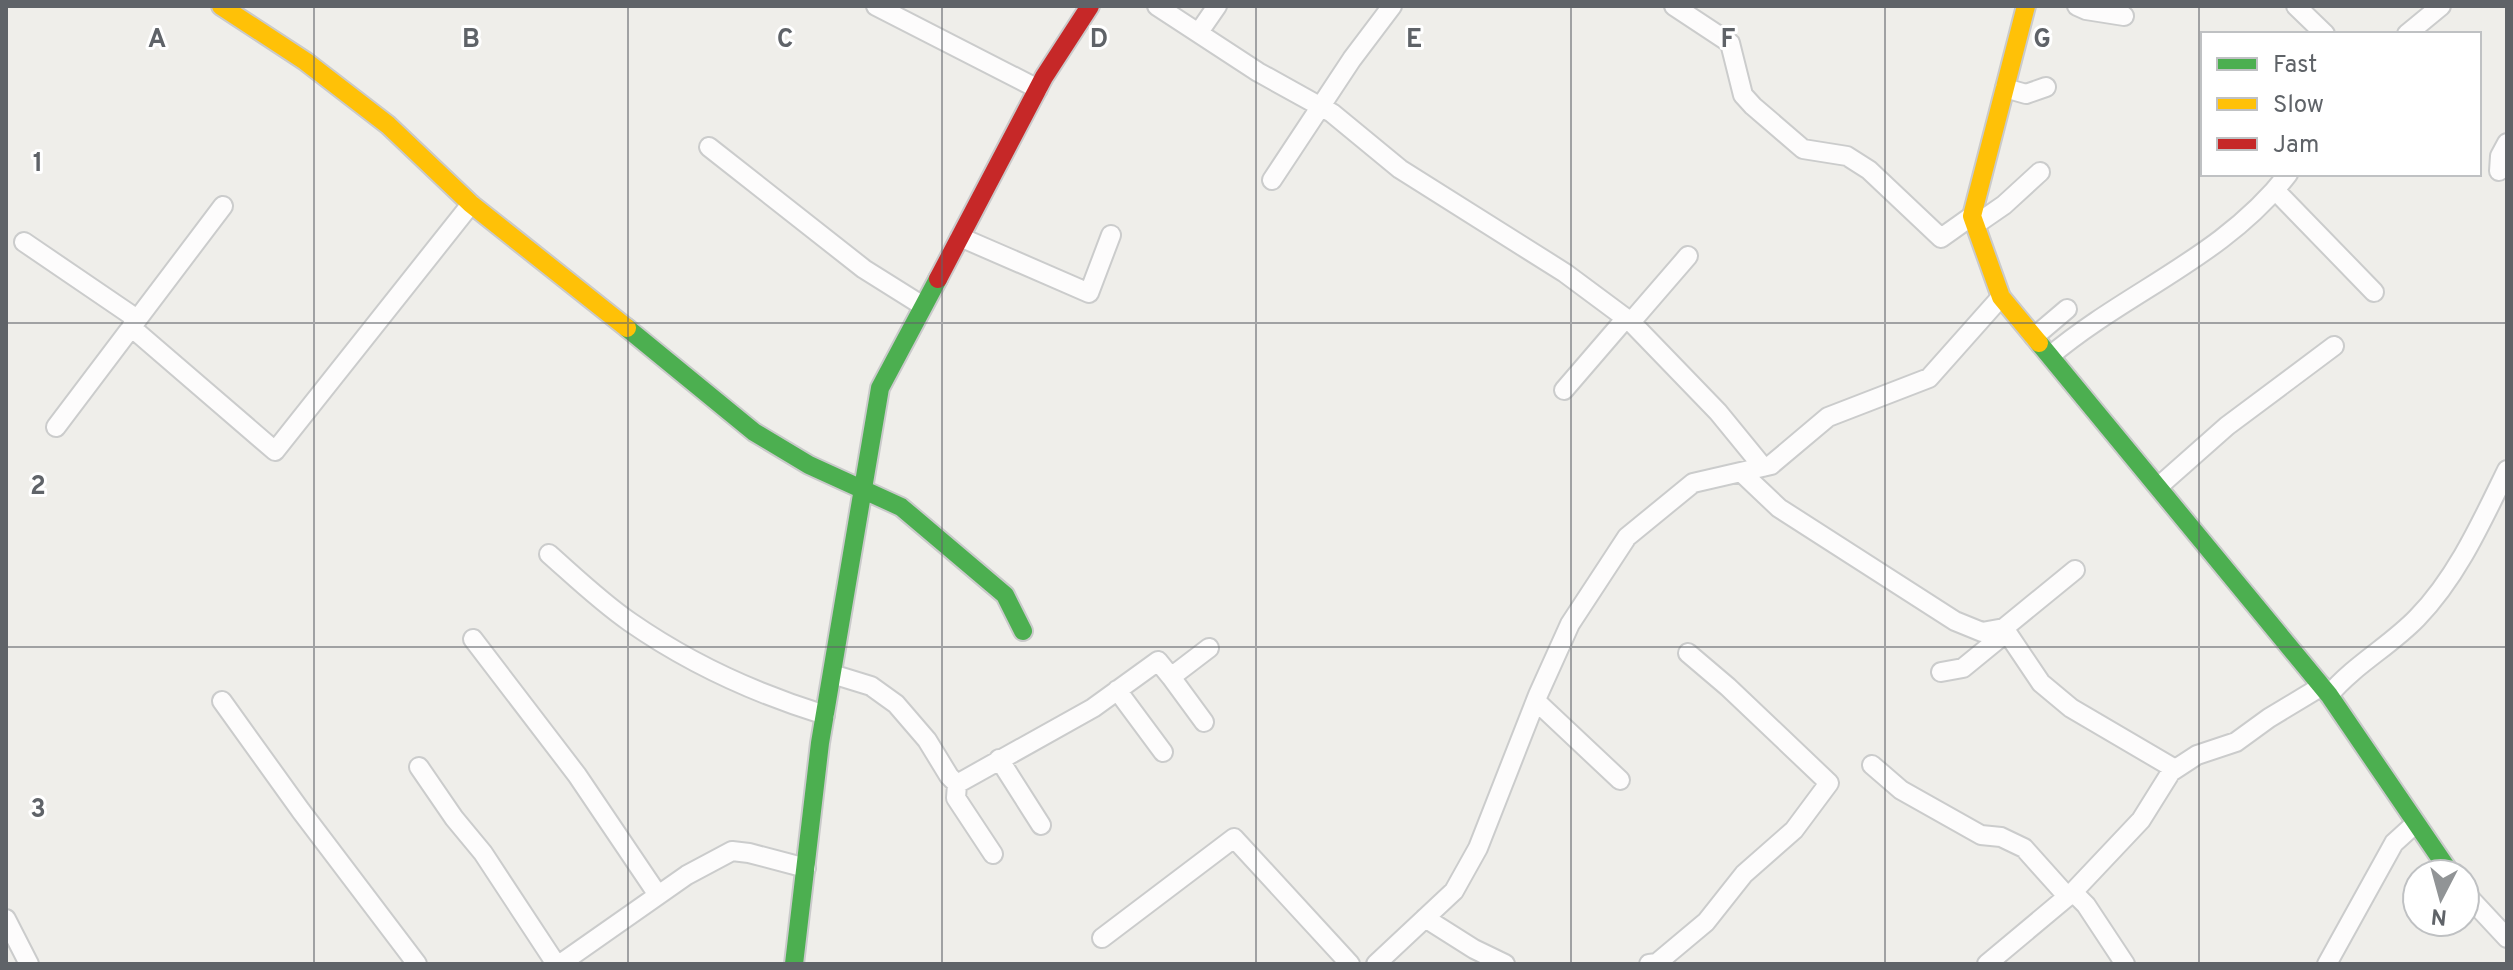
<svg xmlns="http://www.w3.org/2000/svg" width="2513" height="970" font-family="Overpass,sans-serif">
	<style>
		.lines { fill: none; stroke-linecap: round; stroke-linejoin: round }
		.street-casing { stroke: #cbcccc; stroke-width: 22 }
		.fast-casing { stroke: #cacacb; stroke-width: 22 }
		.slow-casing { stroke: #cacacb; stroke-width: 22 }
		.jam-casing { stroke: #cacacb; stroke-width: 22 }
		.street { stroke: #fdfcfc; stroke-width: 18 }
		.fast { stroke: #4caf50; stroke-width: 18 }
		.slow { stroke: #ffc107; stroke-width: 18 }
		.jam { stroke: #c62828; stroke-width: 18 }
		.grid { fill: none; stroke: #5f6368; stroke-width: 2; stroke-opacity: 0.55 }
		.grid-label { font-size: 26px; text-anchor: middle; font-weight: bold; fill: #5f6368; stroke: #fff; stroke-width: 6; stroke-linejoin: round; paint-order: stroke }
	</style>
	<rect width="100%" height="100%" fill="#efeeea"/>
	<g class="lines">
		<defs>
			<path id="street" d="M 876,6 L 1038,89
				M 1157,6 L 1258,72 L 1332,113 L 1400,169 L 1565,273 L 1631,322 L 1718,412 L 1763,467
				M 1674,6 L 1730,43 L 1743,95 L 1753,106 L 1803,149 L 1847,156 L 1869,170 L 1941,238 L 1972,216
				M 2077,6 L 2086,10 L 2124,16
				M 2296,6 L 2325,34
				M 1199,32 L 1217,6
				M 2407,34 L 2441,6
				M 2005,88 L 2026,94 L 2046,87
				M 709,147 L 864,269 L 923,306
				M 2499,171 L 2500,156 L 2507,143
				M 1272,180 L 1352,59 L 1392,6
				M 2275,190 L 2374,292
				M 1975,225 L 2004,205 L 2040,172
				M 960,237 L 1089,293 L 1111,235
				M 24,242 L 137,319
				M 1631,322 L 1688,256
				M 131,327 L 275,451 L 471,204
				M 2034,337 L 2067,309
				M 2050,356 C 2127,291 2224,257 2288,174
				M 1564,390 L 1626,318
				M 56,427 L 223,206
				M 1741,472 L 1779,508 L 1955,621 L 1982,632 L 2004,628 L 2075,570
				M 2158,487 L 2227,426 L 2334,346
				M 549,554 C 575,577 601,602 630,622 C 689,663 757,694 825,715
				M 2004,628 L 2041,683 L 2071,708 L 2175,769
				M 473,639 L 577,775 L 658,895
				M 1941,672 L 1963,668 L 2007,632
				M 832,674 L 871,686 L 896,704 L 927,740 L 949,776 L 957,784 L 1093,708 L 1158,661 L 1171,677 L 1209,648
				M 1171,677 L 1204,722
				M 1117,690 L 1163,752
				M 2329,695 C 2354,665 2390,646 2417,618 C 2457,577 2482,521 2507,470
				M 222,701 L 301,811 L 417,964
				M 1536,701 L 1620,780
				M 999,759 L 1041,825
				M 1872,765 L 1901,790 L 1981,835 L 2001,837 L 2024,848 L 2067,896
				M 419,767 L 454,818 L 483,853 L 556,964
				M 957,784 L 956,798 L 993,854
				M 2465,893 L 2507,938
				M 1425,918 L 1474,949 L 1505,964
				M 6,919 L 29,964
				M 1102,938 L 1234,838 L 1350,964
				M 560,964 L 687,875 L 732,851 L 749,853 L 806,868
				M 1376,964 L 1454,891 L 1478,848 L 1538,695 L 1570,624 L 1627,537 L 1693,483 L 1771,465 L 1828,417 L 1929,378 L 2001,297
				M 1649,964 L 1657,963 L 1706,922 L 1744,874 L 1794,830 L 1829,783 L 1728,687 L 1688,653
				M 1987,964 L 2073,892
				M 2125,964 L 2086,905 L 2073,892 L 2141,820 L 2171,772 L 2197,755 L 2236,742 L 2269,718 L 2322,686
				M 2327,964 L 2394,843 L 2416,823"/>
			<path id="fast" d="M 627,328 L 754,432 L 809,465 L 901,507 L 1005,595 L 1023,631
				M 2039,343 L 2329,695 L 2451,874
				M 794,964 L 820,743 L 880,388 L 938,279"/>
			<path id="slow" d="M 221,6 L 305,61 L 388,125 L 471,204 L 627,328
				M 2026,6 L 1972,216 L 2001,297 L 2039,343"/>
			<path id="jam" d="M 938,279 L 1044,77 L 1090,6"/>
		</defs>
		<use href="#street" class="street-casing"/>
		<use href="#fast" class="fast-casing"/>
		<use href="#slow" class="slow-casing"/>
		<use href="#jam" class="jam-casing"/>
		<use href="#street" class="street"/>
		<use href="#fast" class="fast"/>
		<use href="#slow" class="slow"/>
		<use href="#jam" class="jam"/>
	</g>
	<path class="grid" d="M 314,6 L 314,964M 628,6 L 628,964M 942,6 L 942,964M 1256,6 L 1256,964M 1571,6 L 1571,964M 1885,6 L 1885,964M 2199,6 L 2199,964M 6,323 L 2507,323M 6,647 L 2507,647"/>
	<g class="grid-label">
		<text x="157" y="47">A</text>
		<text x="471" y="47">B</text>
		<text x="785" y="47">C</text>
		<text x="1099" y="47">D</text>
		<text x="1414" y="47">E</text>
		<text x="1728" y="47">F</text>
		<text x="2042" y="47">G</text>
		<text x="38" y="171">1</text>
		<text x="38" y="494">2</text>
		<text x="38" y="817">3</text>
	</g>
	<rect width="2513" height="970" fill="none" stroke="#5f6368" stroke-width="16"/>
	<rect x="2201" y="32" width="280" height="144" fill="#ffffff" stroke="#bfc1c3" stroke-width="2"/>
	<rect x="2217" y="58" width="40" height="12" fill="#4caf50" stroke="#bfc1c3" stroke-width="2"/>
	<text x="2273" y="72" font-size="24" fill="#5f6368">Fast</text>
	<rect x="2217" y="98" width="40" height="12" fill="#ffc107" stroke="#bfc1c3" stroke-width="2"/>
	<text x="2273" y="112" font-size="24" fill="#5f6368">Slow</text>
	<rect x="2217" y="138" width="40" height="12" fill="#c62828" stroke="#bfc1c3" stroke-width="2"/>
	<text x="2273" y="152" font-size="24" fill="#5f6368">Jam</text>
	<g transform="translate(2441 898) rotate(186)"><circle r="38" fill="#ffffff" stroke="#bfc1c3" stroke-width="2"/>
	<path d="M0-6L14 30L0 20L-14 30Z" fill="#919496"/>
	<text y="-12" font-size="22" font-weight="bold" text-anchor="middle" fill="#5f6368">N</text>
	</g>
</svg>
